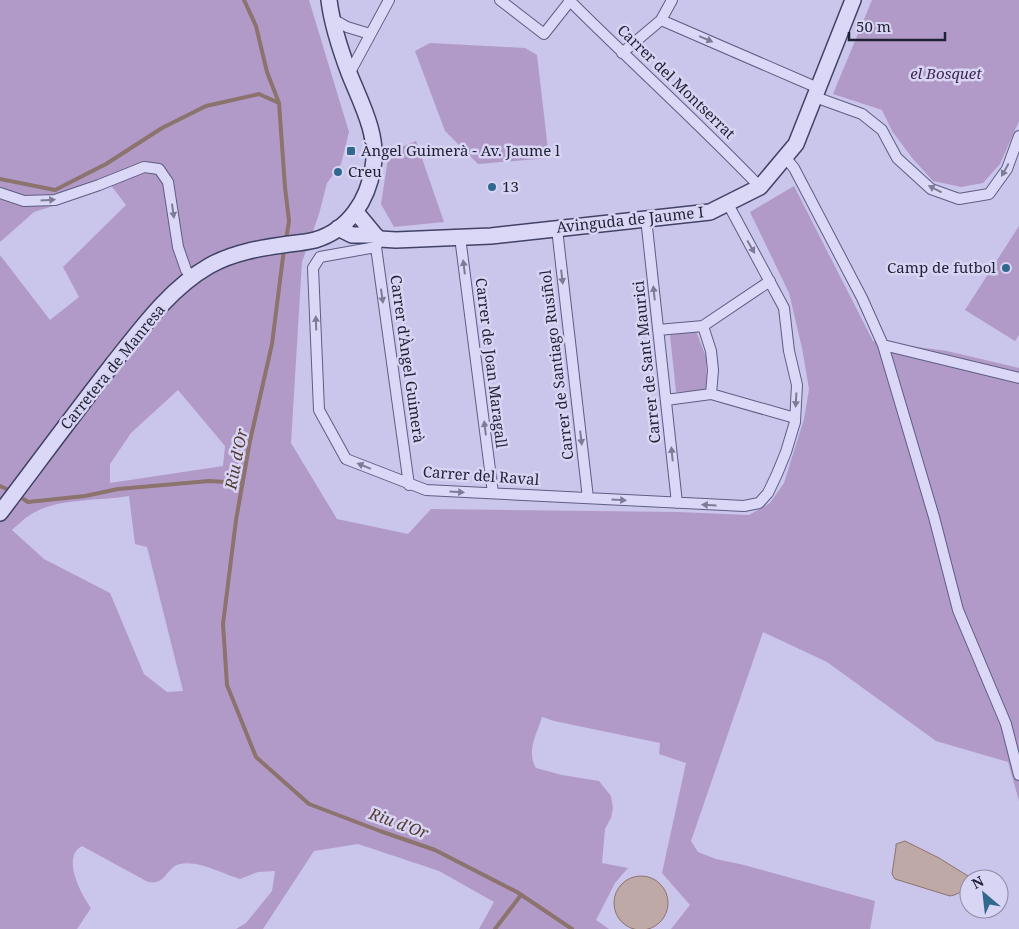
<svg xmlns="http://www.w3.org/2000/svg" width="1019" height="929" font-family="'Noto Serif',serif">
	<style>
		.green { fill: #b29ac8; fill-rule: evenodd }
		.water { fill: #bea9a6; stroke: #8c736e }
		.lines { fill: none; stroke-linecap: round; stroke-linejoin: round }
		.stream { stroke: #8c736e; stroke-width: 4 }
		.street-casing { stroke: #5c5e84; stroke-width: 12 }
		.secondary-casing { stroke: #404366; stroke-width: 18 }
		.street { stroke: #dbd7f6; stroke-width: 10 }
		.secondary { stroke: #dbd7f6; stroke-width: 15 }
		.oneway { fill: #7d7c96 }
		.poi-dot { fill: #31688e; stroke: #d8d4f3; stroke-width: 2 }
		.labels { text-anchor: middle; stroke-width: 5; stroke-linejoin: round; paint-order: stroke }
		.park-label { font-size: 15px; font-style: italic; fill: #422750; stroke: #d8d4f3 }
		.street-label { font-size: 15px; fill: #1f2135; stroke: #d8d4f3 }
		.poi-label { font-size: 15px; fill: #1f2135; stroke: #d8d4f3; text-anchor: start }
		.water-label { font-size: 16px; font-style: italic; fill: #543c30; stroke: #d8d4f3 }
	</style>
	<rect width="100%" height="100%" fill="#c9c5eb"/>
	<path class="green" d="M 0,0 L 309,0 L 349,132 L 341,164 L 327,183 L 319,214 L 302,262 L 291,443 L 337,519 L 408,534 L 431,509 L 678,512 L 749,515 L 770,503 L 784,483 L 804,419 L 809,389 L 802,348 L 789,293 L 750,212 L 794,186 L 873,341 L 947,351 L 1019,368 L 1019,801 L 1008,762 L 936,741 L 827,662 L 763,632 L 691,841 L 698,852 L 716,859 L 744,865 L 875,901 L 870,929 L 671,929 L 690,905 L 662,873 L 686,763 L 659,754 L 660,743 L 554,721 L 542,717 C 537,734 526,751 536,768 L 562,775 L 599,781 L 611,796 L 613,808 L 611,818 L 605,829 L 602,863 L 628,868 L 615,883 L 596,920 L 609,929 L 479,929 L 494,902 L 439,871 L 358,844 L 314,851 L 263,929 L 236,929 L 246,923 L 272,891 L 275,871 L 258,872 L 240,879 C 223,874 198,860 180,864 C 165,868 167,885 148,882 L 82,846 C 61,857 81,894 91,908 L 77,929 L 0,929 L 0,255 L 50,320 L 79,297 L 63,267 L 126,205 L 106,179 L 72,200 L 34,212 L 0,242 ZM 178,390 L 225,446 L 223,466 L 110,483 L 110,464 L 131,433 ZM 129,496 L 135,544 L 147,547 L 183,691 L 167,692 L 144,674 L 110,593 L 44,559 L 12,530 C 18,525 23,519 30,515 C 55,498 99,501 129,496 Z
		M 872,0 L 1019,0 L 1019,121 L 1000,164 L 983,183 L 961,187 L 933,181 L 913,159 L 892,131 L 882,110 L 833,94 Z
		M 430,43 L 525,48 L 537,55 L 549,158 L 478,164 L 445,131 L 415,51 Z
		M 416,141 L 444,222 L 394,227 L 381,204 L 389,152 Z
		M 1019,226 L 1019,335 L 1015,341 L 965,310 Z
		M 696,331 L 706,357 L 707,390 L 676,392 L 670,335 Z"/>
	<path class="water" d="M 905,841 L 939,858 L 968,876 L 969,879 C 969,888 958,895 950,896 L 895,879 L 892,874 L 896,847 L 896,844 Z
		M614 903a27 27 0 1 1 54 0a27 27 0 1 1-54 0Z"/>
	<g class="lines">
		<path class="stream" d="M 244,0 L 256,26 L 267,72 L 279,103
			M 0,179 L 55,190 L 106,164 L 162,128 L 206,106 L 259,94 L 279,103 L 285,187 L 289,221 L 286,240
			M 284,249 L 272,344 L 250,441 L 236,520 L 223,624 L 227,685 L 256,757 L 309,804 L 380,831 L 435,850 L 517,892 L 572,929
			M 0,486 L 11,491
			M 17,495 L 28,502 L 85,496 L 118,489 L 209,481 L 243,483
			M 495,929 L 521,895"/>
		<defs>
			<path id="street" d="M 500,0 L 544,34 L 570,1
				M 569,0 C 632,63 699,123 760,187
				M 331,18 L 347,27 L 370,34
				M 661,20 L 818,88
				M 622,53 L 661,20 L 672,0
				M 349,74 L 389,0
				M 815,97 L 862,114 L 882,130 L 897,158 L 931,189 L 959,199 L 989,194 L 1007,169 L 1019,136
				M 785,157 L 794,168 L 862,298 L 883,345 L 934,517 L 958,610 L 1006,724 L 1019,775
				M 0,193 L 24,201 L 55,200 L 99,185 L 144,167 L 159,169 L 168,182 L 178,247 L 186,270 L 192,278
				M 646,218 L 677,503
				M 557,229 L 588,498
				M 460,237 L 493,493
				M 379,241 L 376,247 L 409,485
				M 376,247 L 320,257 L 313,268 L 319,410 L 346,459 L 426,490 L 744,506 L 759,503 L 768,493 L 777,474 L 786,452 L 795,422 L 797,385 L 789,351 L 784,308 L 728,204
				M 703,326 L 711,351 L 713,370 L 711,394
				M 658,330 L 703,326 L 770,281
				M 883,345 L 1019,378
				M 666,400 L 711,394 L 795,418"/>
			<path id="secondary" d="M 356,212 L 375,235 L 380,239 L 396,240 L 491,236 L 710,212 L 760,187 L 796,144 L 853,0
				M 338,228 L 352,235 L 375,235
				M 0,513 C 37,464 74,414 112,365 C 140,330 169,289 209,266 C 234,252 261,248 289,244 C 298,243 307,242 315,240 C 349,230 368,200 373,167 C 379,135 360,101 349,73 C 340,49 332,25 329,0"/>
		</defs>
		<use href="#street" class="street-casing"/>
		<use href="#secondary" class="secondary-casing"/>
		<use href="#street" class="street"/>
		<use href="#secondary" class="secondary"/>
	</g>
	<defs><path id="oneway-solid" d="M-6-.8H1V-3.2L6.5 0L1 3.2V.8H-6Z" transform="scale(1.25)"/></defs>
	<g class="oneway">
		<use href="#oneway-solid" transform="translate(706 39) rotate(23)"/>
		<use href="#oneway-solid" transform="translate(1005 170) rotate(119)"/>
		<use href="#oneway-solid" transform="translate(935 189) rotate(-153)"/>
		<use href="#oneway-solid" transform="translate(48 200) rotate(-4)"/>
		<use href="#oneway-solid" transform="translate(173 211) rotate(82)"/>
		<use href="#oneway-solid" transform="translate(751 247) rotate(60)"/>
		<use href="#oneway-solid" transform="translate(464 267) rotate(-97)"/>
		<use href="#oneway-solid" transform="translate(562 277) rotate(83)"/>
		<use href="#oneway-solid" transform="translate(654 293) rotate(-96)"/>
		<use href="#oneway-solid" transform="translate(382 296) rotate(82)"/>
		<use href="#oneway-solid" transform="translate(316 323) rotate(-92)"/>
		<use href="#oneway-solid" transform="translate(796 400) rotate(93)"/>
		<use href="#oneway-solid" transform="translate(485 428) rotate(-97)"/>
		<use href="#oneway-solid" transform="translate(581 438) rotate(83)"/>
		<use href="#oneway-solid" transform="translate(672 454) rotate(-96)"/>
		<use href="#oneway-solid" transform="translate(364 466) rotate(-158)"/>
		<use href="#oneway-solid" transform="translate(457 492) rotate(3)"/>
		<use href="#oneway-solid" transform="translate(619 500) rotate(3)"/>
		<use href="#oneway-solid" transform="translate(709 505) rotate(-177)"/>
	</g>
	<g class="poi-dot">
		<rect x="346" y="146" width="10" height="10" rx="2.5"/>
		<circle cx="338" cy="172" r="5"/>
		<circle cx="492" cy="187" r="5"/>
		<circle cx="1006" cy="268" r="5"/>
	</g>
	<g class="labels">
		<g class="park-label">
			<text x="946" y="79">el Bosquet</text>
		</g>
		<g class="street-label">
			<text transform="translate(676 82) rotate(44)" y="5">Carrer del Montserrat</text>
			<text transform="translate(630 220) rotate(-6)" y="5">Avinguda de Jaume I</text>
			<text transform="translate(407 359) rotate(82)" y="5">Carrer d'Àngel Guimerà</text>
			<text transform="translate(647 362) rotate(-96)" y="5">Carrer de Sant Maurici</text>
			<text transform="translate(491 363) rotate(83)" y="5">Carrer de Joan Maragall</text>
			<text transform="translate(557 365) rotate(-97)" y="5">Carrer de Santiago Rusiñol</text>
			<text transform="translate(113 367) rotate(-51)" y="5">Carretera de Manresa</text>
			<text transform="translate(481 476) rotate(4)" y="5">Carrer del Raval</text>
		</g>
		<g class="poi-label">
			<text x="361" y="156">Àngel Guimerà - Av. Jaume l</text>
			<text x="348" y="177">Creu</text>
			<text x="502" y="192">13</text>
			<text x="996" y="273" text-anchor="end">Camp de futbol</text>
		</g>
		<g class="water-label">
			<text transform="translate(236 459) rotate(-79)" y="6">Riu d'Or</text>
			<text transform="translate(399 823) rotate(20)" y="6">Riu d'Or</text>
		</g>
	</g>
	<g transform="translate(984 894) rotate(332)"><circle r="24" fill="#d8d4f3" stroke="#8e8ca7"/>
	<path d="M0-4L9 19L0 12L-9 19Z" fill="#31688e"/>
	<text y="-8" font-size="14" font-weight="bold" text-anchor="middle" fill="#1f2135">N</text>
	</g>
	<path d="M849 32v8h96v-8" fill="none" stroke="#1f2135" stroke-width="2.5"/>
	<text x="856" y="32" font-size="15" fill="#1f2135" stroke="#d8d4f3" stroke-width="4" paint-order="stroke">50 m</text>
</svg>
